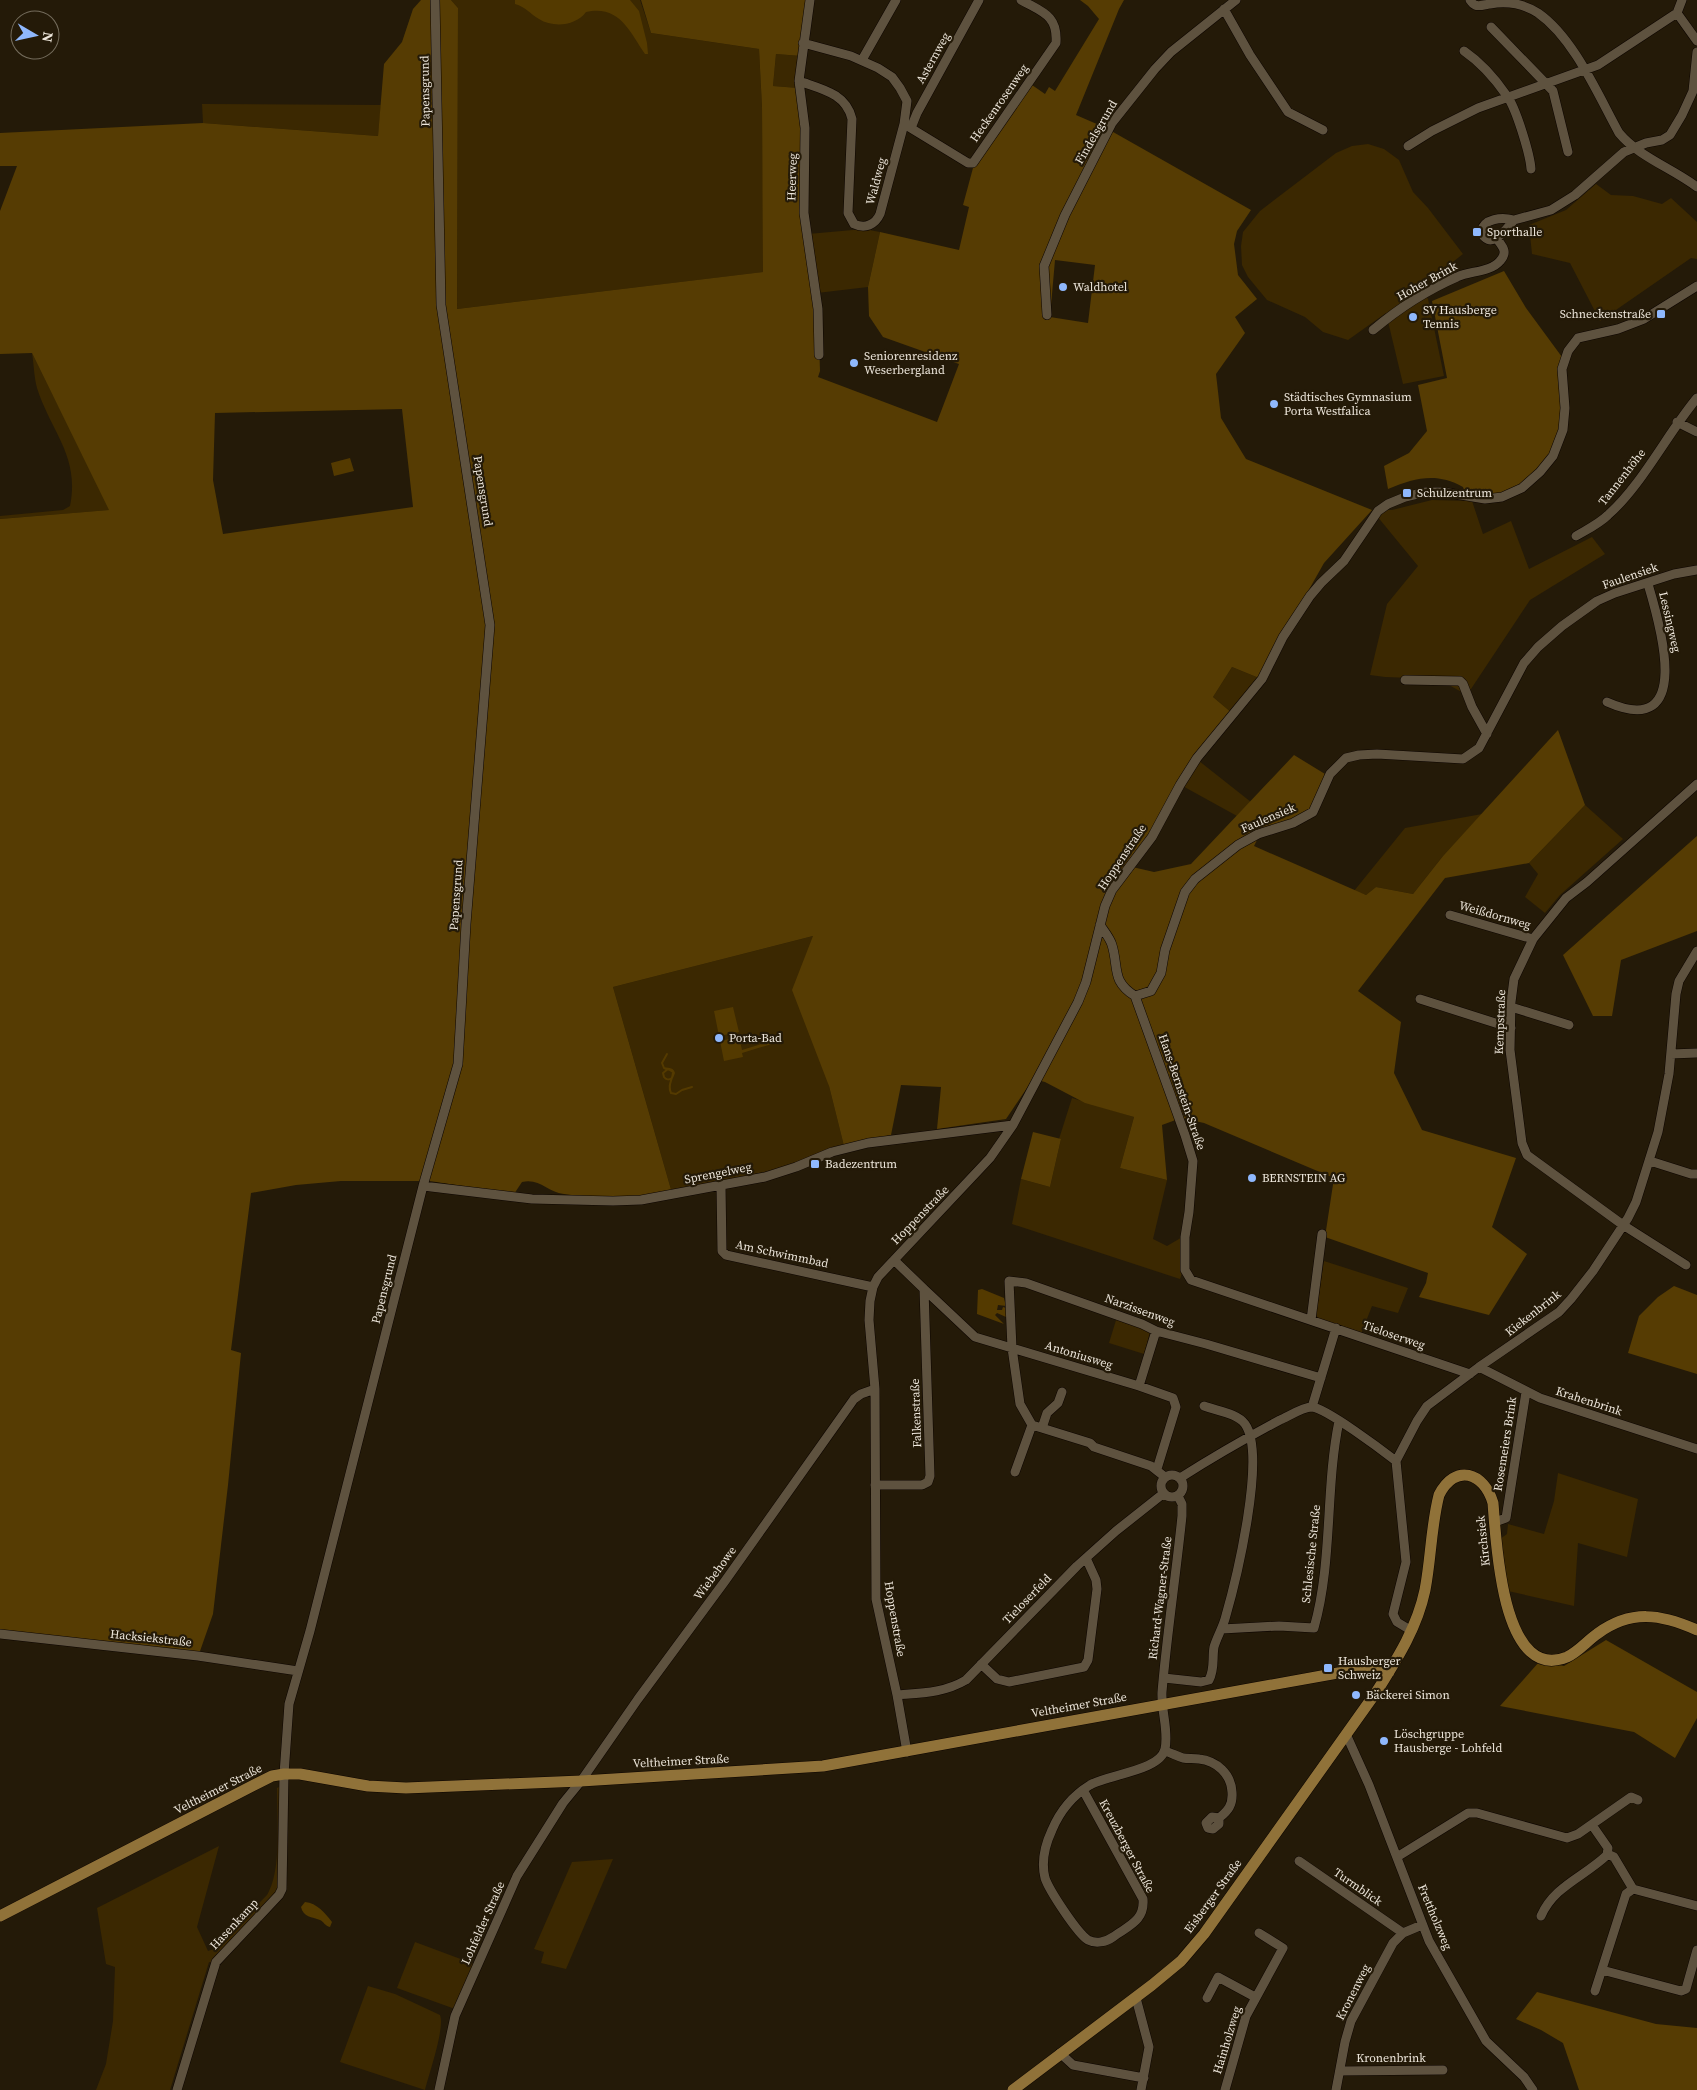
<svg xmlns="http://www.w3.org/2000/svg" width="1697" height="2090" font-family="'Source Serif 4',serif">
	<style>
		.green { fill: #3b2801 }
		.forest { fill: #563c03; fill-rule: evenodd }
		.water { fill: #543a00 }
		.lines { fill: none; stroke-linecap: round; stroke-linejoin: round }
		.stream { stroke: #543a00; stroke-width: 2 }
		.minor-casing { stroke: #0d0500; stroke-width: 10 }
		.major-casing { stroke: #0d0500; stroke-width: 12 }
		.minor { stroke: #5e523f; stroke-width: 9 }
		.major { stroke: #907239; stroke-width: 11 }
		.poi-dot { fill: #8fb8fd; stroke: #241a08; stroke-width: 2 }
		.labels { text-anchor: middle; stroke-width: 4.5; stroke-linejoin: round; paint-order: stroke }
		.street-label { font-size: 12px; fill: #ede6db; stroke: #241a08 }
		.poi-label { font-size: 12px; fill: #ede6db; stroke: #241a08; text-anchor: start }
	</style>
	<rect width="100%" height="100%" fill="#241a08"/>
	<path class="green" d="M 451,0 L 640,0 L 651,33 L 759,49 L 762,107 L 764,272 L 457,309 L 458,8 Z
		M 776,54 L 801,56 L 798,88 L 773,86 Z
		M 202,104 L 381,105 L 378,136 L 203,123 Z
		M 1368,144 L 1384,149 L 1399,160 L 1413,192 L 1428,208 L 1463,254 L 1421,287 L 1428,299 L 1444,376 L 1403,384 L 1386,313 L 1348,340 L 1323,332 L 1305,317 L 1267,300 L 1248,277 L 1242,265 L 1241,246 L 1243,232 L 1260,211 L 1336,153 L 1352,146 Z
		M 1596,184 L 1611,195 L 1633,196 L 1662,204 L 1671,198 L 1697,222 L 1697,259 L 1691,258 L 1600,321 L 1570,263 L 1532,254 L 1529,225 L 1566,210 Z
		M 864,229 L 880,232 L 868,287 L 817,293 L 808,234 Z
		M 32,353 L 110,510 L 0,519 L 0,516 L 63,510 L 70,506 C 80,456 51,432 37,388 C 34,377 34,365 32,353 Z
		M 1432,500 L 1472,501 L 1483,534 L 1511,521 L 1529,569 L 1592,537 L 1605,554 L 1530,600 L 1467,695 L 1438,679 L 1385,677 L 1370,675 L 1387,604 L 1418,566 L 1372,510 L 1392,510 Z
		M 1232,667 L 1259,678 L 1232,713 L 1213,697 Z
		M 1194,757 L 1251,802 L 1237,816 L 1179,784 Z
		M 1585,805 L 1623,839 L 1560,895 L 1545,913 L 1525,897 L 1538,874 L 1529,863 Z
		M 1482,814 L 1443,856 L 1413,894 L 1376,887 L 1366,895 L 1354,891 L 1405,828 Z
		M 813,936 L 829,1086 L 844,1146 L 795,1165 L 672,1193 L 613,987 Z
		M 1072,1098 L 1134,1117 L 1120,1168 L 1167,1180 L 1153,1239 L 1167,1246 L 1184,1236 L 1183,1270 L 1180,1279 L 1012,1224 L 1021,1179 L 1050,1187 L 1061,1139 L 1059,1139 Z
		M 1324,1261 L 1408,1288 L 1398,1313 L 1372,1306 L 1361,1334 L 1318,1319 L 1316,1315 Z
		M 1117,1317 L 1150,1332 L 1144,1354 L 1109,1343 Z
		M 1558,1473 L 1638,1499 L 1627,1557 L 1578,1543 L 1574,1606 L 1508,1591 L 1500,1539 L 1507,1534 L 1508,1524 L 1544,1534 L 1554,1501 Z
		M 281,1786 L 279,1889 L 213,1963 L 209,1962 L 170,2090 L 96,2090 L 106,2064 L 113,2021 L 115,1967 L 106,1964 L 97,1908 L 219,1846 L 197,1927 L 208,1951 L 214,1949 L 267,1895 C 282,1871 277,1817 277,1788 Z
		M 613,1859 L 566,1969 L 541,1963 L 544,1952 L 534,1949 L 572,1862 Z
		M 415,1942 L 474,1964 L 455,2009 L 397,1988 Z
		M 368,1986 L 395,1994 L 440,2015 C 445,2028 429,2074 425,2090 L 340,2062 Z"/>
	<path class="forest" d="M 421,0 L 451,0 L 458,8 L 457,309 L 763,272 L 762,107 L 759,49 L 651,33 L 641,0 L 810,0 L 801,56 L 776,54 L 773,86 L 798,88 L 802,115 L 803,187 L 818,311 L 820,371 L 818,377 L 937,422 L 959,364 L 883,337 L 869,316 L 868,287 L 880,232 L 959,250 L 969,207 L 963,205 L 973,168 L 1032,85 L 1045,94 L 1049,87 L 1055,91 L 1099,19 L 1088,6 L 1080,0 L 1124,0 L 1119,9 L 1076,115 L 1106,128 L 1251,210 L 1237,231 L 1234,244 L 1238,275 L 1257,299 L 1235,317 L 1245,333 L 1216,374 L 1221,418 L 1246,459 L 1372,510 L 1324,563 L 1259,678 L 1232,667 L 1213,697 L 1232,713 L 1194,757 L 1151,835 L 1128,866 L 1154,872 L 1191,864 L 1294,755 L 1325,774 L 1313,808 L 1258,838 L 1254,846 L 1366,895 L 1376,887 L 1413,894 L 1443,856 L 1558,730 L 1585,805 L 1529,863 L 1445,878 L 1358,991 L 1401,1022 L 1394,1073 L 1422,1130 L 1516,1158 L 1492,1227 L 1527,1254 L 1489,1315 L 1419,1297 L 1426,1283 L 1428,1273 L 1325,1237 L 1334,1178 L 1204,1123 L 1181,1118 L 1162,1125 L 1167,1180 L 1120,1168 L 1134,1117 L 1085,1103 L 1045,1082 L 1033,1079 L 1006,1119 L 937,1129 L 941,1087 L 901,1085 L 891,1135 L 844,1146 L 829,1086 L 792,990 L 813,936 L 613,987 L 672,1193 C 640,1197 597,1200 564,1194 C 547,1192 540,1178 522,1182 L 514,1194 L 430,1181 L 341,1181 L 296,1185 L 251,1193 L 231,1350 L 241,1353 L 228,1485 L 213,1614 L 199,1654 L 0,1632 L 0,519 L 109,510 L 32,353 L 0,354 L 0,211 L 17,166 L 0,166 L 0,133 L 203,123 L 378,136 L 384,64 L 402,42 L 413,9 ZM 1055,260 L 1095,265 L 1088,323 L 1050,317 ZM 402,409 L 413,507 L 223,534 L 213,480 L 215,413 Z
		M 1504,271 L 1526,308 L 1562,357 L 1561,430 L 1553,453 L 1522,486 L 1502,495 L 1484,496 L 1465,493 L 1463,487 C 1436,472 1415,478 1388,489 L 1384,466 L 1409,453 L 1427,431 L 1418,385 L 1447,378 L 1432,301 Z
		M 1697,836 L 1697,931 L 1621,960 L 1612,1016 L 1593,1016 L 1563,955 Z
		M 1033,1132 L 1061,1139 L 1050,1187 L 1021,1179 Z
		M 1674,1286 L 1697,1295 L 1697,1374 L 1628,1353 L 1639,1316 L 1658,1297 Z
		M 1606,1640 L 1697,1692 L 1697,1718 L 1675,1758 L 1634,1732 L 1500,1706 L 1539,1662 L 1564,1666 Z
		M 1537,1992 L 1656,2024 L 1697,2028 L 1697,2090 L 1579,2090 L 1563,2043 L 1541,2030 L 1516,2019 Z"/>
	<path class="water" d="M 515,0 L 630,0 L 639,11 L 647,43 L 648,54 L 645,54 C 629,31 620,5 586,12 C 576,26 553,28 539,19 C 530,14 526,7 515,4 Z
		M 350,458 L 354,471 L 334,476 L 331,463 Z
		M 733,1007 L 739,1032 L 719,1036 L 714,1011 Z
		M 739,1037 L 742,1050 L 775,1040 L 775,1043 L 742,1053 L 743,1057 L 724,1061 L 720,1041 Z
		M 982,1289 L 1004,1298 L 1006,1306 L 998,1305 L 997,1310 L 1002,1310 L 1003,1307 L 1006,1308 L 1006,1317 L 997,1313 L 995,1315 L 1004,1324 L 977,1314 L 978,1290 Z
		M 305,1902 C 317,1903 325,1913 332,1922 L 330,1927 C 325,1926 324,1922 320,1920 C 312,1917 303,1917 301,1907 Z"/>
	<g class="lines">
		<path class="stream" d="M 667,1054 L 662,1063 L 664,1068 C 668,1070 672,1067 674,1073 L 672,1078 C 669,1080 666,1080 664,1077 L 663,1073 L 668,1069 L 673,1072 C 673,1080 667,1084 671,1093 L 676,1094 L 682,1090 L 692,1087"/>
		<defs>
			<path id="minor" d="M 810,0 L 799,81 L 805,128 L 804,213 L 818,309 L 819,355
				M 1470,0 C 1472,2 1472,4 1475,5 C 1480,7 1486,4 1490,4 C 1507,1 1524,4 1538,13 C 1574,38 1598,95 1619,133 C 1639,157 1672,168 1697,187
				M 1224,9 L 1250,55 L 1288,112 L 1323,130
				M 1677,13 L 1697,41
				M 1677,13 L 1682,0
				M 1491,27 L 1553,91 L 1568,152
				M 1464,51 C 1480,62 1496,80 1507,96 C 1516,108 1530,154 1531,169
				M 862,60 L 896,0
				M 799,81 C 821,89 846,93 852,119 L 848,213 L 854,224 C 865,229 875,225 880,214 L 904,124 L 907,101 L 900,88 L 892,77 L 878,68 L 851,56 L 803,43
				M 904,124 L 968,163 L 973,163 L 1056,43 C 1058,15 1042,12 1021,0
				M 911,128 L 917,113 L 979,0
				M 1408,146 L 1432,131 L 1478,108 L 1598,65 L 1677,13
				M 1514,220 C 1506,229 1491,252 1481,232 C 1484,218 1502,217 1514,220 L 1551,210 L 1575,195 L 1624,152 L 1646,143 L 1662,140 L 1670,135 L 1682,115 L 1693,91 L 1697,52
				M 1047,315 L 1044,266 L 1065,215 L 1112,123 L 1155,69 L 1171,52 L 1236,0
				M 1373,330 C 1398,309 1427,290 1457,277 C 1470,271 1491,272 1500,261 C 1508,252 1503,247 1497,239
				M 1677,422 L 1697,432
				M 1576,536 C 1586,530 1599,524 1608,515 C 1642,485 1667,434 1697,398
				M 1405,680 L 1460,681 L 1463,684 L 1472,707 L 1487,734
				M 1607,702 C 1695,741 1660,624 1648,584
				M 1450,915 L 1533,939
				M 1100,925 C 1104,931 1110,938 1112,945 C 1119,968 1111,981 1135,996 L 1185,1135 L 1193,1161 L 1189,1212 L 1185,1237 L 1185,1270 L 1191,1280 L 1470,1374
				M 1135,996 L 1151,991 L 1161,973 L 1165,950 L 1185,892 L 1195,879 L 1238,845 L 1258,834 L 1293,823 L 1313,812 L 1330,774 L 1346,758 L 1359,755 L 1377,754 L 1463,759 L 1479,748 L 1524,663 L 1538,647 L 1562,626 L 1597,601 L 1615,593 L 1674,574 L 1697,570
				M 1420,999 L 1511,1028
				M 1511,1007 L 1569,1025
				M 1671,1054 L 1697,1053
				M 1650,1161 L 1691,1174 L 1697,1174
				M 423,1186 L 532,1199 L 613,1201 L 641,1200 L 765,1177 L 796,1167 L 832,1152 L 868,1143 L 1013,1125
				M 721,1186 L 722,1251 L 726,1255 L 873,1287
				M 1686,1265 L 1623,1225 L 1527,1155 L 1522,1143 L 1510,1050 L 1511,1002 L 1514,979 L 1533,939 L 1566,898 L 1587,882 L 1697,784
				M 924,1289 L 975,1337 L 1139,1386 L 1173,1398 L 1176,1407 L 1157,1469
				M 1311,1320 L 1322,1234
				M 1479,1367 L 1540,1398 L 1697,1449
				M 1139,1386 L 1156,1331
				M 1312,1407 L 1336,1328
				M 1042,1428 L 1047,1413 L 1058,1403 L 1062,1392
				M 1015,1472 L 1032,1425
				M1161 1486a11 11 0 1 1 22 0a11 11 0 1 1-22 0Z
				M 1165,1477 L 1151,1466 L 1094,1447 L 1090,1443 L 1032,1425 L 1020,1404 L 1012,1348 L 1009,1281 L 1026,1283 L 1142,1324 L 1156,1331 L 1206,1344 L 1321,1378
				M 1180,1478 C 1213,1457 1246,1438 1280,1420 C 1289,1416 1303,1407 1312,1407 C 1326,1408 1383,1451 1396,1461
				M 875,1485 L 922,1485 L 928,1482 L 930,1476 L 924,1289 L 894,1260
				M 1495,1522 L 1506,1518 L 1526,1392
				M 1222,1629 L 1279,1626 L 1314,1628 C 1333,1561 1325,1489 1339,1421
				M 1412,1631 L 1397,1622 L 1393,1614 L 1406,1562 L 1396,1461 L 1417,1421 L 1427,1406 L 1479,1367 L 1559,1312 L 1571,1299 L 1593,1271 L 1628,1218 L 1636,1202 L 1658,1132 L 1669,1074 L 1676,994 L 1679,981 L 1697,951
				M 0,1634 L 198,1656 L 298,1671
				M 981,1664 L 997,1679 L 1009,1682 L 1084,1667 L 1088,1660 L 1097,1589 L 1096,1580 L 1086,1558
				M 1164,1678 L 1201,1682 L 1209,1680 C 1215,1669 1212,1659 1214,1647 C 1217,1637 1222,1629 1225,1619 C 1236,1581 1267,1455 1245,1424 C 1237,1413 1217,1411 1204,1406
				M 897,1695 C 922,1693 944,1693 966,1680 L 1077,1566 L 1116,1531 L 1164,1493
				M 1346,1734 L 1369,1785 L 1429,1941 L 1486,2041 L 1524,2077 L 1533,2090
				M 1165,1751 C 1171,1753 1177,1756 1183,1758 C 1188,1759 1194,1758 1199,1759 C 1217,1761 1231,1774 1232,1792 C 1233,1805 1228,1811 1219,1818 L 1212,1817 L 1206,1823 L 1208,1828 L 1213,1829 L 1219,1824 L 1219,1818
				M 907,1752 L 897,1695 L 876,1599 L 875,1389 L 869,1320 L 870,1301 L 873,1287 L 878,1277 L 990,1158 L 1013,1125 L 1078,1002 L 1086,982 L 1105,906 L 1112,890 L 1152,837 L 1180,785 L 1197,758 L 1262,679 L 1283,637 L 1310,596 L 1321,583 L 1344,561 L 1378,511 L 1388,504 L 1405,497 L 1426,492 L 1443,492 L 1485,499 L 1502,497 L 1522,488 L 1540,472 L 1553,456 L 1563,430 L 1565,408 L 1562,369 L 1568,351 L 1578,338 L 1618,329 L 1644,319 L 1697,286
				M 1083,1790 L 1143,1899 C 1145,1921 1128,1926 1113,1937 C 1106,1942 1096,1944 1088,1940 C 1077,1933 1049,1890 1045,1878 C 1041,1862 1045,1845 1052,1830 C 1060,1811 1072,1796 1090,1785 C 1109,1774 1160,1771 1165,1749 C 1169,1731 1161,1711 1162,1692 C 1167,1633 1176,1575 1182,1516 L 1182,1504 L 1178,1496
				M 1607,1854 L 1614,1857 L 1633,1889 L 1697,1906
				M 1397,1857 L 1468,1813 L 1477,1813 L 1567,1838 L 1578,1834 L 1631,1797 L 1638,1800
				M 1299,1861 L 1403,1933
				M 1541,1916 C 1554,1886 1584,1877 1607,1855 L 1608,1848 L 1592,1825
				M 1602,1970 L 1681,1991 L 1686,1989 L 1697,1950
				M 1595,1991 L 1626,1894 L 1633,1889
				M 1136,1998 L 1149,2047 L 1141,2090
				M 1207,1998 L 1218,1977 L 1255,1997
				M 1060,2053 L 1073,2065 L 1144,2078
				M 1340,2071 L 1443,2070
				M 177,2090 L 216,1962 L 279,1895 L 282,1889 L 284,1774 L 289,1704 L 310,1631 L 423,1186 L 458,1064 L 466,924 L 490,625 L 441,305 L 435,0
				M 439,2090 L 455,2016 L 517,1876 L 563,1803 L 581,1781 L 638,1699 L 725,1581 L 854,1399 L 861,1394 L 875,1389
				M 1225,2090 L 1246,2016 L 1283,1948 L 1259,1933
				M 1336,2090 L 1345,2042 L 1351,2021 L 1393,1943 L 1403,1933 L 1422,1925"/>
			<path id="major" d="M 0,1916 L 256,1784 L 272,1776 L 284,1774 L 300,1774 L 368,1786 L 406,1788 L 581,1781 L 823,1766 L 1360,1669 L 1373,1667 L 1389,1672
				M 1013,2090 L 1152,1985 L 1181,1961 L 1204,1934 L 1377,1691 C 1397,1659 1417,1628 1425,1590 C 1431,1559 1431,1526 1439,1495 C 1455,1463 1484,1472 1493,1503 C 1496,1538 1501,1684 1567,1657 C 1578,1652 1587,1641 1597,1634 C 1631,1609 1661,1614 1697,1630"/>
		</defs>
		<use href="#minor" class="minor-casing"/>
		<use href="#major" class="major-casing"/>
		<use href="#minor" class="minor"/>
		<use href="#major" class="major"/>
	</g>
	<g class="poi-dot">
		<rect x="1472" y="227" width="10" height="10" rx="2.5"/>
		<circle cx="1063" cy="287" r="5"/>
		<rect x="1656" y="309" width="10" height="10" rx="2.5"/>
		<circle cx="1413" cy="317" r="5"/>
		<circle cx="854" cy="363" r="5"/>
		<circle cx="1274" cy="404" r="5"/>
		<rect x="1402" y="488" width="10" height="10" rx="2.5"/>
		<circle cx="719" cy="1038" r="5"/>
		<rect x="810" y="1159" width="10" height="10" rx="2.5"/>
		<circle cx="1252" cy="1178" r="5"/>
		<rect x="1323" y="1663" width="10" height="10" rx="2.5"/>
		<circle cx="1356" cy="1695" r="5"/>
		<circle cx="1384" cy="1741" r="5"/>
	</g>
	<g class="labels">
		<g class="street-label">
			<text transform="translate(933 58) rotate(-61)" y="4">Asternweg</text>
			<text transform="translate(425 91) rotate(-91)" y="4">Papensgrund</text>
			<text transform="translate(999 103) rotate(-55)" y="4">Heckenrosenweg</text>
			<text transform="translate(1096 132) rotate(-60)" y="4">Findelsgrund</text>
			<text transform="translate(792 177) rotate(-88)" y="4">Heerweg</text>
			<text transform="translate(876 181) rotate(-75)" y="4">Waldweg</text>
			<text transform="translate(1427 281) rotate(-29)" y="4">Hoher Brink</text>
			<text transform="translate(1622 477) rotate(-52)" y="4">Tannenhöhe</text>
			<text transform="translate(483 491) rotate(81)" y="4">Papensgrund</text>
			<text transform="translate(1630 576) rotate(-19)" y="4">Faulensiek</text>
			<text transform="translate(1670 622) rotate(77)" y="4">Lessingweg</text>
			<text transform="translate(1268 818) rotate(-23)" y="4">Faulensiek</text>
			<text transform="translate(1122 857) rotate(-56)" y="4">Hoppenstraße</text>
			<text transform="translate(456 895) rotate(-86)" y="4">Papensgrund</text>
			<text transform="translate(1495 915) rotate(16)" y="4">Weißdornweg</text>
			<text transform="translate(1500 1022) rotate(-88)" y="4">Kempstraße</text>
			<text transform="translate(1182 1092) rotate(71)" y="4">Hans-Bernstein-Straße</text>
			<text transform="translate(718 1173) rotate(-11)" y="4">Sprengelweg</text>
			<text transform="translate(920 1215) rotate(-46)" y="4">Hoppenstraße</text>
			<text transform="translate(782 1254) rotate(12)" y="4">Am Schwimmbad</text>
			<text transform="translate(384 1289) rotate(-76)" y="4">Papensgrund</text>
			<text transform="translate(1140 1310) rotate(20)" y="4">Narzissenweg</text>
			<text transform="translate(1533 1313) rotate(-38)" y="4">Kiekenbrink</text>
			<text transform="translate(1394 1335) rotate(19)" y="4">Tieloserweg</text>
			<text transform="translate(1079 1355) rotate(17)" y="4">Antoniusweg</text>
			<text transform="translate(1589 1401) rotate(18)" y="4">Krahenbrink</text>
			<text transform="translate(916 1413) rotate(-92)" y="4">Falkenstraße</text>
			<text transform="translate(1505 1444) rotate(-81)" y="4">Rosemeiers Brink</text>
			<text transform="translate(1483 1541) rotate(-96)" y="4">Kirchsiek</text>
			<text transform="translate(1311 1554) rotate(-84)" y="4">Schlesische Straße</text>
			<text transform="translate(715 1573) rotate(-54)" y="4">Wiebehowe</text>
			<text transform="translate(1160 1598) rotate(-83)" y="4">Richard-Wagner-Straße</text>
			<text transform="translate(1027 1599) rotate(-46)" y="4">Tieloserfeld</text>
			<text transform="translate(895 1619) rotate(80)" y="4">Hoppenstraße</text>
			<text transform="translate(151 1638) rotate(6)" y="4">Hacksiekstraße</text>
			<text transform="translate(1079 1705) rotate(-10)" y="4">Veltheimer Straße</text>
			<text transform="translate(681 1761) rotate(-3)" y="4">Veltheimer Straße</text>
			<text transform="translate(218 1789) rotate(-27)" y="4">Veltheimer Straße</text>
			<text transform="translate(1127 1846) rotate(62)" y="4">Kreuzberger Straße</text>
			<text transform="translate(1358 1887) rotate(35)" y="4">Turmblick</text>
			<text transform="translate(1213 1896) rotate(-54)" y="4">Eisberger Straße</text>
			<text transform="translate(1435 1917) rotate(67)" y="4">Frettholzweg</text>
			<text transform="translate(483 1923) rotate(-66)" y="4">Lohfelder Straße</text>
			<text transform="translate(234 1924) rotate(-47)" y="4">Hasenkamp</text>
			<text transform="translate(1353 1992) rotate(-63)" y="4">Kronenweg</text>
			<text transform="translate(1227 2040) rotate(-73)" y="4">Hainholzweg</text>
			<text x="1391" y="2062">Kronenbrink</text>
		</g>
		<g class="poi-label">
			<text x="1487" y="236">Sporthalle</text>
			<text x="1073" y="291">Waldhotel</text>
			<text x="1423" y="314">SV Hausberge<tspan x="1423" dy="14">Tennis</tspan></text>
			<text x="1651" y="318" text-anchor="end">Schneckenstraße</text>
			<text x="864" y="360">Seniorenresidenz<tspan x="864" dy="14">Weserbergland</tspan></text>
			<text x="1284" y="401">Städtisches Gymnasium<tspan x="1284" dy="14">Porta Westfalica</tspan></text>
			<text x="1417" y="497">Schulzentrum</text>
			<text x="729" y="1042">Porta-Bad</text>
			<text x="825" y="1168">Badezentrum</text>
			<text x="1262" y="1182">BERNSTEIN AG</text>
			<text x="1338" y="1665">Hausberger<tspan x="1338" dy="14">Schweiz</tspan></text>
			<text x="1366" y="1699">Bäckerei Simon</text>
			<text x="1394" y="1738">Löschgruppe<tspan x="1394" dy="14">Hausberge - Lohfeld</tspan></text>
		</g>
	</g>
	<g transform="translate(35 35) rotate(99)"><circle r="24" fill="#241a08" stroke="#746c5c"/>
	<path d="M0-4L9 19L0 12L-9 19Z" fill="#8fb8fd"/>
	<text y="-8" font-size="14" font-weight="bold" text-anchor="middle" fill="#ede6db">N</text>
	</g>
</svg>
